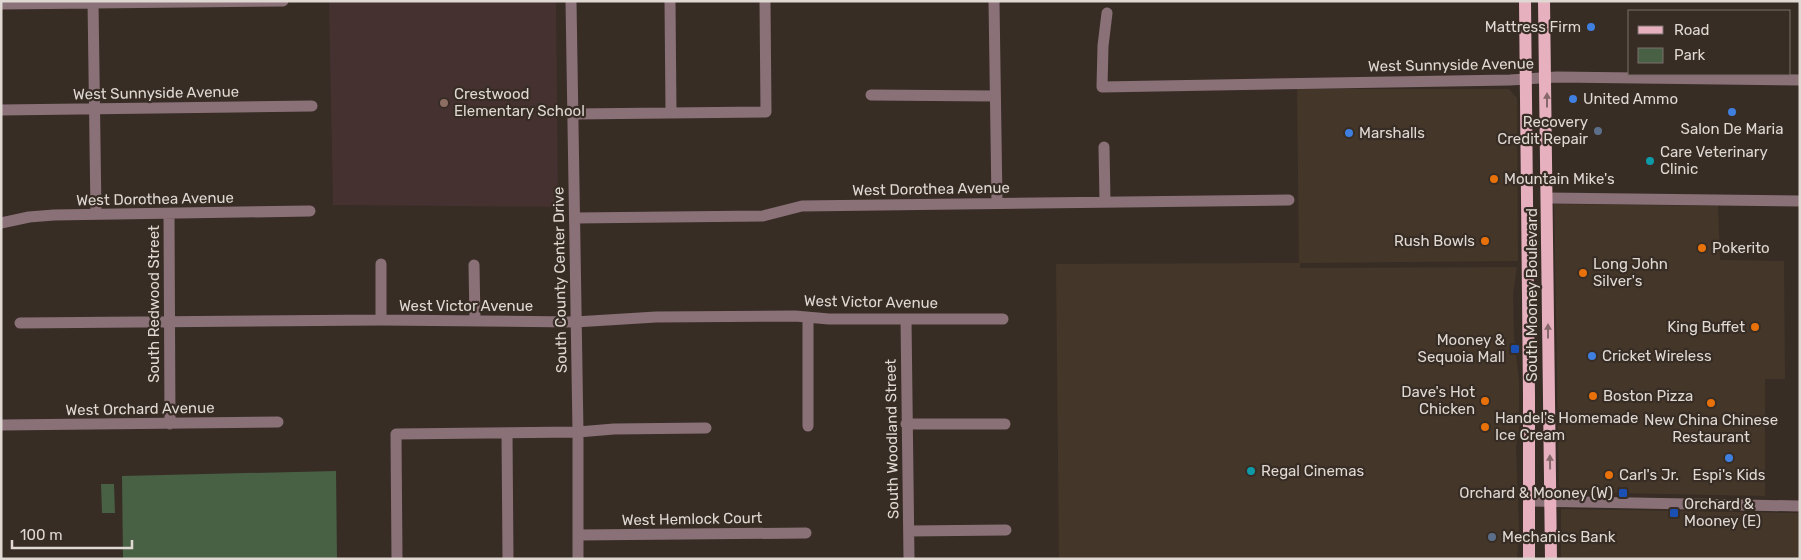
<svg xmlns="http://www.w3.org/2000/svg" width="1801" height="560" font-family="Rubik,sans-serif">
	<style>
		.built { fill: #443629 }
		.education { fill: #453130 }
		.green { fill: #486044 }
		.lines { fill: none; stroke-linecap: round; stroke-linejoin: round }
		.minor { stroke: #8a7077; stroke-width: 11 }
		.major { stroke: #e6b0bf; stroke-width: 12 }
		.oneway { fill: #86686a }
		.shop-dot { fill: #3f7fe0; stroke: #372d25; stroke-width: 2 }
		.education-dot { fill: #8d6e63; stroke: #372d25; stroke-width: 2 }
		.service-dot { fill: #5c6f8a; stroke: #372d25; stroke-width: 2 }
		.culture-dot { fill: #0f9aa8; stroke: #372d25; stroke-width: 2 }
		.food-dot { fill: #e8710a; stroke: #372d25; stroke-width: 2 }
		.transit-dot { fill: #1a4fb4; stroke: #372d25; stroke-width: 2 }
		.labels { text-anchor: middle; stroke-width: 4.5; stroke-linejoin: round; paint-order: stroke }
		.poi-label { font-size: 15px; fill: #dfd8d3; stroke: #372d25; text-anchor: start }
		.street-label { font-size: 15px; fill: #dfd8d3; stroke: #372d25 }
	</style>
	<rect width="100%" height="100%" fill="#372d25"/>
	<path class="built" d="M 1297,89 L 1509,89 L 1517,98 L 1518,261 L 1300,263 L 1300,268 L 1517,267 L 1513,295 L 1514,337 L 1519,382 L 1519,430 L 1516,446 L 1519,530 L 1517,559 L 1059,559 L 1056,264 L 1299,263 Z
		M 1554,204 L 1718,206 L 1720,260 L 1784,261 L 1785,379 L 1765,379 L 1765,496 L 1566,492 L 1559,486 Z
		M 1561,509 L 1800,513 L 1800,559 L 1561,559 Z"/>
	<path class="education" d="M 329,1 L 556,1 L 558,207 L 333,205 Z"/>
	<path class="green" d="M 336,471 L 337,559 L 123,559 L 122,476 Z
		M 101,484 L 114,484 L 115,513 L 102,513 Z"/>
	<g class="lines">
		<path class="minor" d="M 93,1 L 96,214
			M 571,1 L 578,432 L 578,559
			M 670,1 L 671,113
			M 994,1 L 997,203
			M 1,4 L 283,1
			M 1107,13 L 1103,46 L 1102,87 L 1510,80 L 1557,77 L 1800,80
			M 871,95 L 995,96
			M 1,110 L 312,106
			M 573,114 L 766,112 L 765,1
			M 1104,147 L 1105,202
			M 1548,198 L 1800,201
			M 169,214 L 170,424
			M 575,218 L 763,216 L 802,206 L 1289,200
			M 1,223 L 29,217 L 54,215 L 310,211
			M 381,264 L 381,320
			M 474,265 L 475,320
			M 808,318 L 808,426
			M 906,319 L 909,559
			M 20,323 L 381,320 L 575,322 L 656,317 L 795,316 L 829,319 L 1003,319
			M 906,424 L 1005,424
			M 1,425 L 278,422
			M 507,433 L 508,559
			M 1529,501 L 1800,506
			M 909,531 L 1006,530
			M 578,535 L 806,533
			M 397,559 L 396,434 L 578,432 L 614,429 L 706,428"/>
		<path class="major" d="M 1525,1 L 1529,396 L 1529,559
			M 1544,1 L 1551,559"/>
	</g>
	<defs><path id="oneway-solid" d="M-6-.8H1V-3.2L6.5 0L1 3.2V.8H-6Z" transform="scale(1.25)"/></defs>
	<g class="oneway">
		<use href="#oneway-solid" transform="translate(1547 100) rotate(-90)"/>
		<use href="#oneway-solid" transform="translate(1548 331) rotate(-90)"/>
		<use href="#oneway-solid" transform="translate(1550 462) rotate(-91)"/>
	</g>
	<g class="shop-dot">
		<circle cx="1591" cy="27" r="5"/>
		<circle cx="1573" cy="99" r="5"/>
		<circle cx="1732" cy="112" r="5"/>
		<circle cx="1349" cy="133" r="5"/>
		<circle cx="1592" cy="356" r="5"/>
		<circle cx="1729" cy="458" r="5"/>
	</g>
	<circle class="education-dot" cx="444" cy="103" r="5"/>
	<g class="service-dot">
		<circle cx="1598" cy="131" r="5"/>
		<circle cx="1492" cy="537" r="5"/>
	</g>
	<g class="culture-dot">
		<circle cx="1650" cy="161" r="5"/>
		<circle cx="1251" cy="471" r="5"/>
	</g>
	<g class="food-dot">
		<circle cx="1494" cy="179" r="5"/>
		<circle cx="1485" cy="241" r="5"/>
		<circle cx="1702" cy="248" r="5"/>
		<circle cx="1583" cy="273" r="5"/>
		<circle cx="1755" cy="327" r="5"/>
		<circle cx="1593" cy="396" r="5"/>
		<circle cx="1485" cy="401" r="5"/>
		<circle cx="1711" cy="403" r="5"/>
		<circle cx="1485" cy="427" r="5"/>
		<circle cx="1609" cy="475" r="5"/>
	</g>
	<g class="transit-dot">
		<rect x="1510" y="344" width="10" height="10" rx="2.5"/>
		<rect x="1618" y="488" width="10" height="10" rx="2.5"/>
		<rect x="1669" y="508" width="10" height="10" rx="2.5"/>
	</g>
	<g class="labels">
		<g class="poi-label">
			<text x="1581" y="32" text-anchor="end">Mattress Firm</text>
			<text x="454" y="99">Crestwood<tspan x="454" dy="17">Elementary School</tspan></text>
			<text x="1583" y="104">United Ammo</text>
			<text x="1588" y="127" text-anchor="end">Recovery<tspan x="1588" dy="17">Credit Repair</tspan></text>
			<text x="1732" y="134" text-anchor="middle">Salon De Maria</text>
			<text x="1359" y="138">Marshalls</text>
			<text x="1660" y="157">Care Veterinary<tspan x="1660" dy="17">Clinic</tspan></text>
			<text x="1504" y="184">Mountain Mike's</text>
			<text x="1475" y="246" text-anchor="end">Rush Bowls</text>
			<text x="1712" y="253">Pokerito</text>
			<text x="1593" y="269">Long John<tspan x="1593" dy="17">Silver's</tspan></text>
			<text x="1745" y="332" text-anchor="end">King Buffet</text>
			<text x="1505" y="345" text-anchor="end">Mooney &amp;<tspan x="1505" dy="17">Sequoia Mall</tspan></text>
			<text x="1602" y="361">Cricket Wireless</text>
			<text x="1475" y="397" text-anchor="end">Dave's Hot<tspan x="1475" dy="17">Chicken</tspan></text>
			<text x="1603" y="401">Boston Pizza</text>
			<text x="1495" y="423">Handel's Homemade<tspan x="1495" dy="17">Ice Cream</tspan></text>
			<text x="1711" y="425" text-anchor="middle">New China Chinese<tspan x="1711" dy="17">Restaurant</tspan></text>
			<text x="1261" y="476">Regal Cinemas</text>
			<text x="1619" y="480">Carl's Jr.</text>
			<text x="1729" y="480" text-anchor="middle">Espi's Kids</text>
			<text x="1613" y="498" text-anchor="end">Orchard &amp; Mooney (W)</text>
			<text x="1684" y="509">Orchard &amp;<tspan x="1684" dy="17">Mooney (E)</tspan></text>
			<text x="1502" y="542">Mechanics Bank</text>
		</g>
		<g class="street-label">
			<text transform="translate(1451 65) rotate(-1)" y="5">West Sunnyside Avenue</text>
			<text transform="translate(156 93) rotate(-1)" y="5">West Sunnyside Avenue</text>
			<text transform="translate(931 189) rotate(-1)" y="5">West Dorothea Avenue</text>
			<text transform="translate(155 199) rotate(-1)" y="5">West Dorothea Avenue</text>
			<text transform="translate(560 280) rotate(-91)" y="5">South County Center Drive</text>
			<text transform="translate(1532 295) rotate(-90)" y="5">South Mooney Boulevard</text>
			<text transform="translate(871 302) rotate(1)" y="5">West Victor Avenue</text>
			<text transform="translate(154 304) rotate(-90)" y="5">South Redwood Street</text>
			<text x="466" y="311">West Victor Avenue</text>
			<text transform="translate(140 409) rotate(-1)" y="5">West Orchard Avenue</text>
			<text transform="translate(892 439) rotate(-91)" y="5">South Woodland Street</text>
			<text transform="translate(692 519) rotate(-1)" y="5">West Hemlock Court</text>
		</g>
	</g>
	<rect width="1801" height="560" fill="none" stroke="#dfd8d3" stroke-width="5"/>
	<rect x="1628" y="10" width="162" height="65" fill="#372d25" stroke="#7a716b"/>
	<rect x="1638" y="26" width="25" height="8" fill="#e6b0bf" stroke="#7a716b"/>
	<text x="1674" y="35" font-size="15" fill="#dfd8d3">Road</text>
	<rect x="1638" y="48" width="25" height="15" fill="#486044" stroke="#7a716b"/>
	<text x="1674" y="60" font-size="15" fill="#dfd8d3">Park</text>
	<path d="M12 540v8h120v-8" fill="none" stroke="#dfd8d3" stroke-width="2.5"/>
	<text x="20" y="540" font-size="15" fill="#dfd8d3" stroke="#372d25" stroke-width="4" paint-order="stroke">100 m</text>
</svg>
